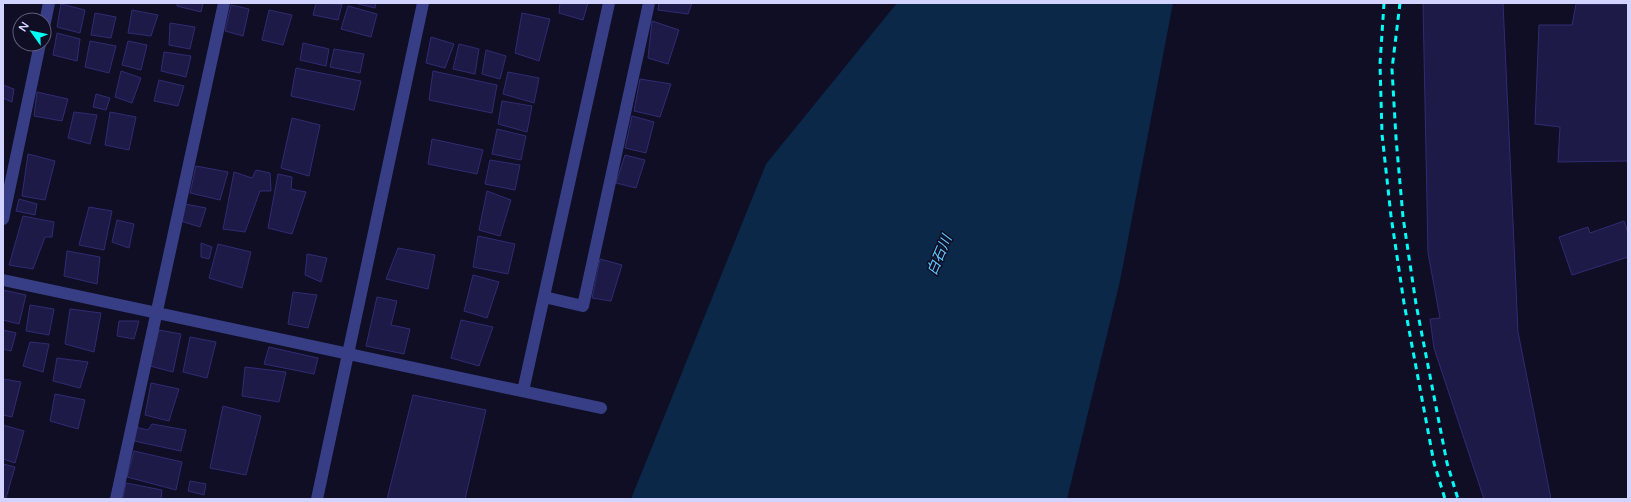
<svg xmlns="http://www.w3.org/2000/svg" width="1631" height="502" font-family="'Varela Round','Noto Sans JP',sans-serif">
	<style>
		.water { fill: #0b2848 }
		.building { fill: #1d1a47; stroke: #312b73 }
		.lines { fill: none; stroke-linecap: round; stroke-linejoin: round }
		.minor { stroke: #383e86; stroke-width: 12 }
		.rail { stroke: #00fef8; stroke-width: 3; stroke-dasharray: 6 5; stroke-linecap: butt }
		.labels { text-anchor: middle; stroke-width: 3; stroke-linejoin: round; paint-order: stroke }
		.water-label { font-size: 14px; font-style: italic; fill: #61c9ff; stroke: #0f0e25 }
	</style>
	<rect width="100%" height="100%" fill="#0f0e25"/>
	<path class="water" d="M 897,3 L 1173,3 L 1120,281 L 1067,499 L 631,499 L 766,164 Z"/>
	<path class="building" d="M 177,3 L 203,3 L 201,12 L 177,6 Z
		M 316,3 L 342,4 L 338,20 L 313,15 Z
		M 354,3 L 376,3 L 375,8 Z
		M 560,3 L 588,3 L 583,20 L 559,13 Z
		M 659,3 L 692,3 L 688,14 L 658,10 Z
		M 1423,3 L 1503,3 L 1518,332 L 1551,499 L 1484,499 L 1434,348 L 1430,319 L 1440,318 L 1428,253 Z
		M 61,4 L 85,10 L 80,33 L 57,27 Z
		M 1576,4 L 1628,4 L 1628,161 L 1558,162 L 1560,127 L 1535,124 L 1539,25 L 1572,25 Z
		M 231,5 L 249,9 L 243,36 L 225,31 Z
		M 348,6 L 377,14 L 371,37 L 341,29 Z
		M 132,10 L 158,15 L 151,36 L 128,33 Z
		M 269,10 L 292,15 L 283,45 L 262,40 Z
		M 95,13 L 116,17 L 111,38 L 91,35 Z
		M 522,13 L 550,19 L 539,61 L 515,53 Z
		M 652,21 L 679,30 L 668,64 L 648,58 Z
		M 170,23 L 195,27 L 190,49 L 169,45 Z
		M 57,33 L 80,39 L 77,61 L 53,55 Z
		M 431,37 L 454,44 L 445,68 L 426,63 Z
		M 90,41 L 116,46 L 109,73 L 85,67 Z
		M 128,41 L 147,45 L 141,70 L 122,65 Z
		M 303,43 L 329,49 L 326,66 L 300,60 Z
		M 459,44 L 479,49 L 475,74 L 453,69 Z
		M 334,49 L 364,54 L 360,73 L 330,67 Z
		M 486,50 L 506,56 L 500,79 L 482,74 Z
		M 164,52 L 191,56 L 186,77 L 161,71 Z
		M 296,68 L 361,81 L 354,110 L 291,96 Z
		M 121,71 L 141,78 L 132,103 L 115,97 Z
		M 433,71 L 497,85 L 492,113 L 429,100 Z
		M 508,72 L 539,78 L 534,103 L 503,94 Z
		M 640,79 L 671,84 L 660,117 L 634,111 Z
		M 159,80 L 184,86 L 178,106 L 154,101 Z
		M 3,85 L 14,89 L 12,102 L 3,98 Z
		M 37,92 L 68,99 L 62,121 L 34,116 Z
		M 96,94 L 110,98 L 106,110 L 93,107 Z
		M 502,101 L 532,106 L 527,132 L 498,124 Z
		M 74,112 L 97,115 L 90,144 L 68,138 Z
		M 110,112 L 136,117 L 129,150 L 105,145 Z
		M 632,116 L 654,122 L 646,153 L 625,148 Z
		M 292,118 L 320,125 L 309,176 L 281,168 Z
		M 497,129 L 526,136 L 521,160 L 492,154 Z
		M 432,139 L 483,150 L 477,174 L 428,164 Z
		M 28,154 L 55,161 L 45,200 L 22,196 Z
		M 625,155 L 645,160 L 636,188 L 616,183 Z
		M 490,160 L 520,165 L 515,190 L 485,184 Z
		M 196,166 L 228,172 L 220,200 L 190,193 Z
		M 256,170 L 270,173 L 271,191 L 260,191 L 245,232 L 223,229 L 234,172 L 252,178 Z
		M 278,174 L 292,177 L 291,189 L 306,192 L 292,234 L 268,228 Z
		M 487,191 L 511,200 L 500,236 L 479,230 Z
		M 19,199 L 37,204 L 35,215 L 16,211 Z
		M 185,204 L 206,208 L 200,227 L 181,221 Z
		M 89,207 L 112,211 L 104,250 L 79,245 Z
		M 23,216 L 54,222 L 52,237 L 45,237 L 33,269 L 9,265 Z
		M 117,220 L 134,224 L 129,248 L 112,242 Z
		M 1624,221 L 1628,232 L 1628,257 L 1572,275 L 1559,237 L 1588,227 L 1590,233 Z
		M 478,236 L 515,244 L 508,274 L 473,267 Z
		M 201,243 L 212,247 L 209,259 L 201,257 Z
		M 218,244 L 251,252 L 242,288 L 209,278 Z
		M 398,248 L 435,255 L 428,289 L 386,279 Z
		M 67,251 L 100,257 L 97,284 L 64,276 Z
		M 307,254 L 327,258 L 321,282 L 305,275 Z
		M 600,259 L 622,265 L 611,301 L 592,298 Z
		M 473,275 L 499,282 L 487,318 L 464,311 Z
		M 3,290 L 26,295 L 19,324 L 3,320 Z
		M 293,292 L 317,295 L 308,328 L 288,324 Z
		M 377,297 L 397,301 L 391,325 L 410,329 L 404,354 L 366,346 Z
		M 30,305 L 54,309 L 49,335 L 26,331 Z
		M 70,309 L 101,313 L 94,352 L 65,344 Z
		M 461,320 L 493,327 L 479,366 L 451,358 Z
		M 119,321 L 139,321 L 134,339 L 117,336 Z
		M 3,330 L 16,333 L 11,351 L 3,349 Z
		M 159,330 L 181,334 L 173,372 L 150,366 Z
		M 190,337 L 216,342 L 207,378 L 183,372 Z
		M 30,342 L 49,344 L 43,372 L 23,366 Z
		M 269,347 L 318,358 L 314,374 L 264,364 Z
		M 57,358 L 88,362 L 80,388 L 53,381 Z
		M 245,367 L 286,372 L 279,402 L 242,396 Z
		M 3,379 L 21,382 L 12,417 L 3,415 Z
		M 151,383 L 179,389 L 169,421 L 145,415 Z
		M 55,394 L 85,400 L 78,429 L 50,421 Z
		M 413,395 L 486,410 L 465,499 L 387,499 Z
		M 223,406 L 261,416 L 246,475 L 210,468 Z
		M 152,424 L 186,430 L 181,451 L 134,441 L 135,427 L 148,430 Z
		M 3,425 L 24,431 L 15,463 L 3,459 Z
		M 134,451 L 182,462 L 176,490 L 127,477 Z
		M 3,464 L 15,467 L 6,498 L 3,498 Z
		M 190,481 L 206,484 L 204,495 L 188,491 Z
		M 126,483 L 162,490 L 161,499 L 123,499 Z"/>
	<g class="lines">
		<path class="minor" d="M 44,27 L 49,3
			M 3,219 L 40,44
			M 3,280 L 601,408
			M 544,297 L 583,306 L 649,3
			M 523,391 L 609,3
			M 116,499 L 224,3
			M 317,499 L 423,3"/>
		<path class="rail" d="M 1384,3 L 1380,64 L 1382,134 L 1391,216 L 1404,303 L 1434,463 L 1445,499
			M 1400,3 L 1392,69 L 1396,138 L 1403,217 L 1416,304 L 1447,463 L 1458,499"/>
	</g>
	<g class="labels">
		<g class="water-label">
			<text transform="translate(939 255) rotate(-67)" y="5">白石川</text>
		</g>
	</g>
	<rect width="1631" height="502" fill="none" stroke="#d3d3ff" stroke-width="8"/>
	<g transform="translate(32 32) rotate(303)"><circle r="19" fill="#0f0e25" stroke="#5d5d7c"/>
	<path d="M0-3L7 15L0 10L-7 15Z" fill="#00fef8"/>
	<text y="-6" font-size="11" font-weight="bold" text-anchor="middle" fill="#d3d3ff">N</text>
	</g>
</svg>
